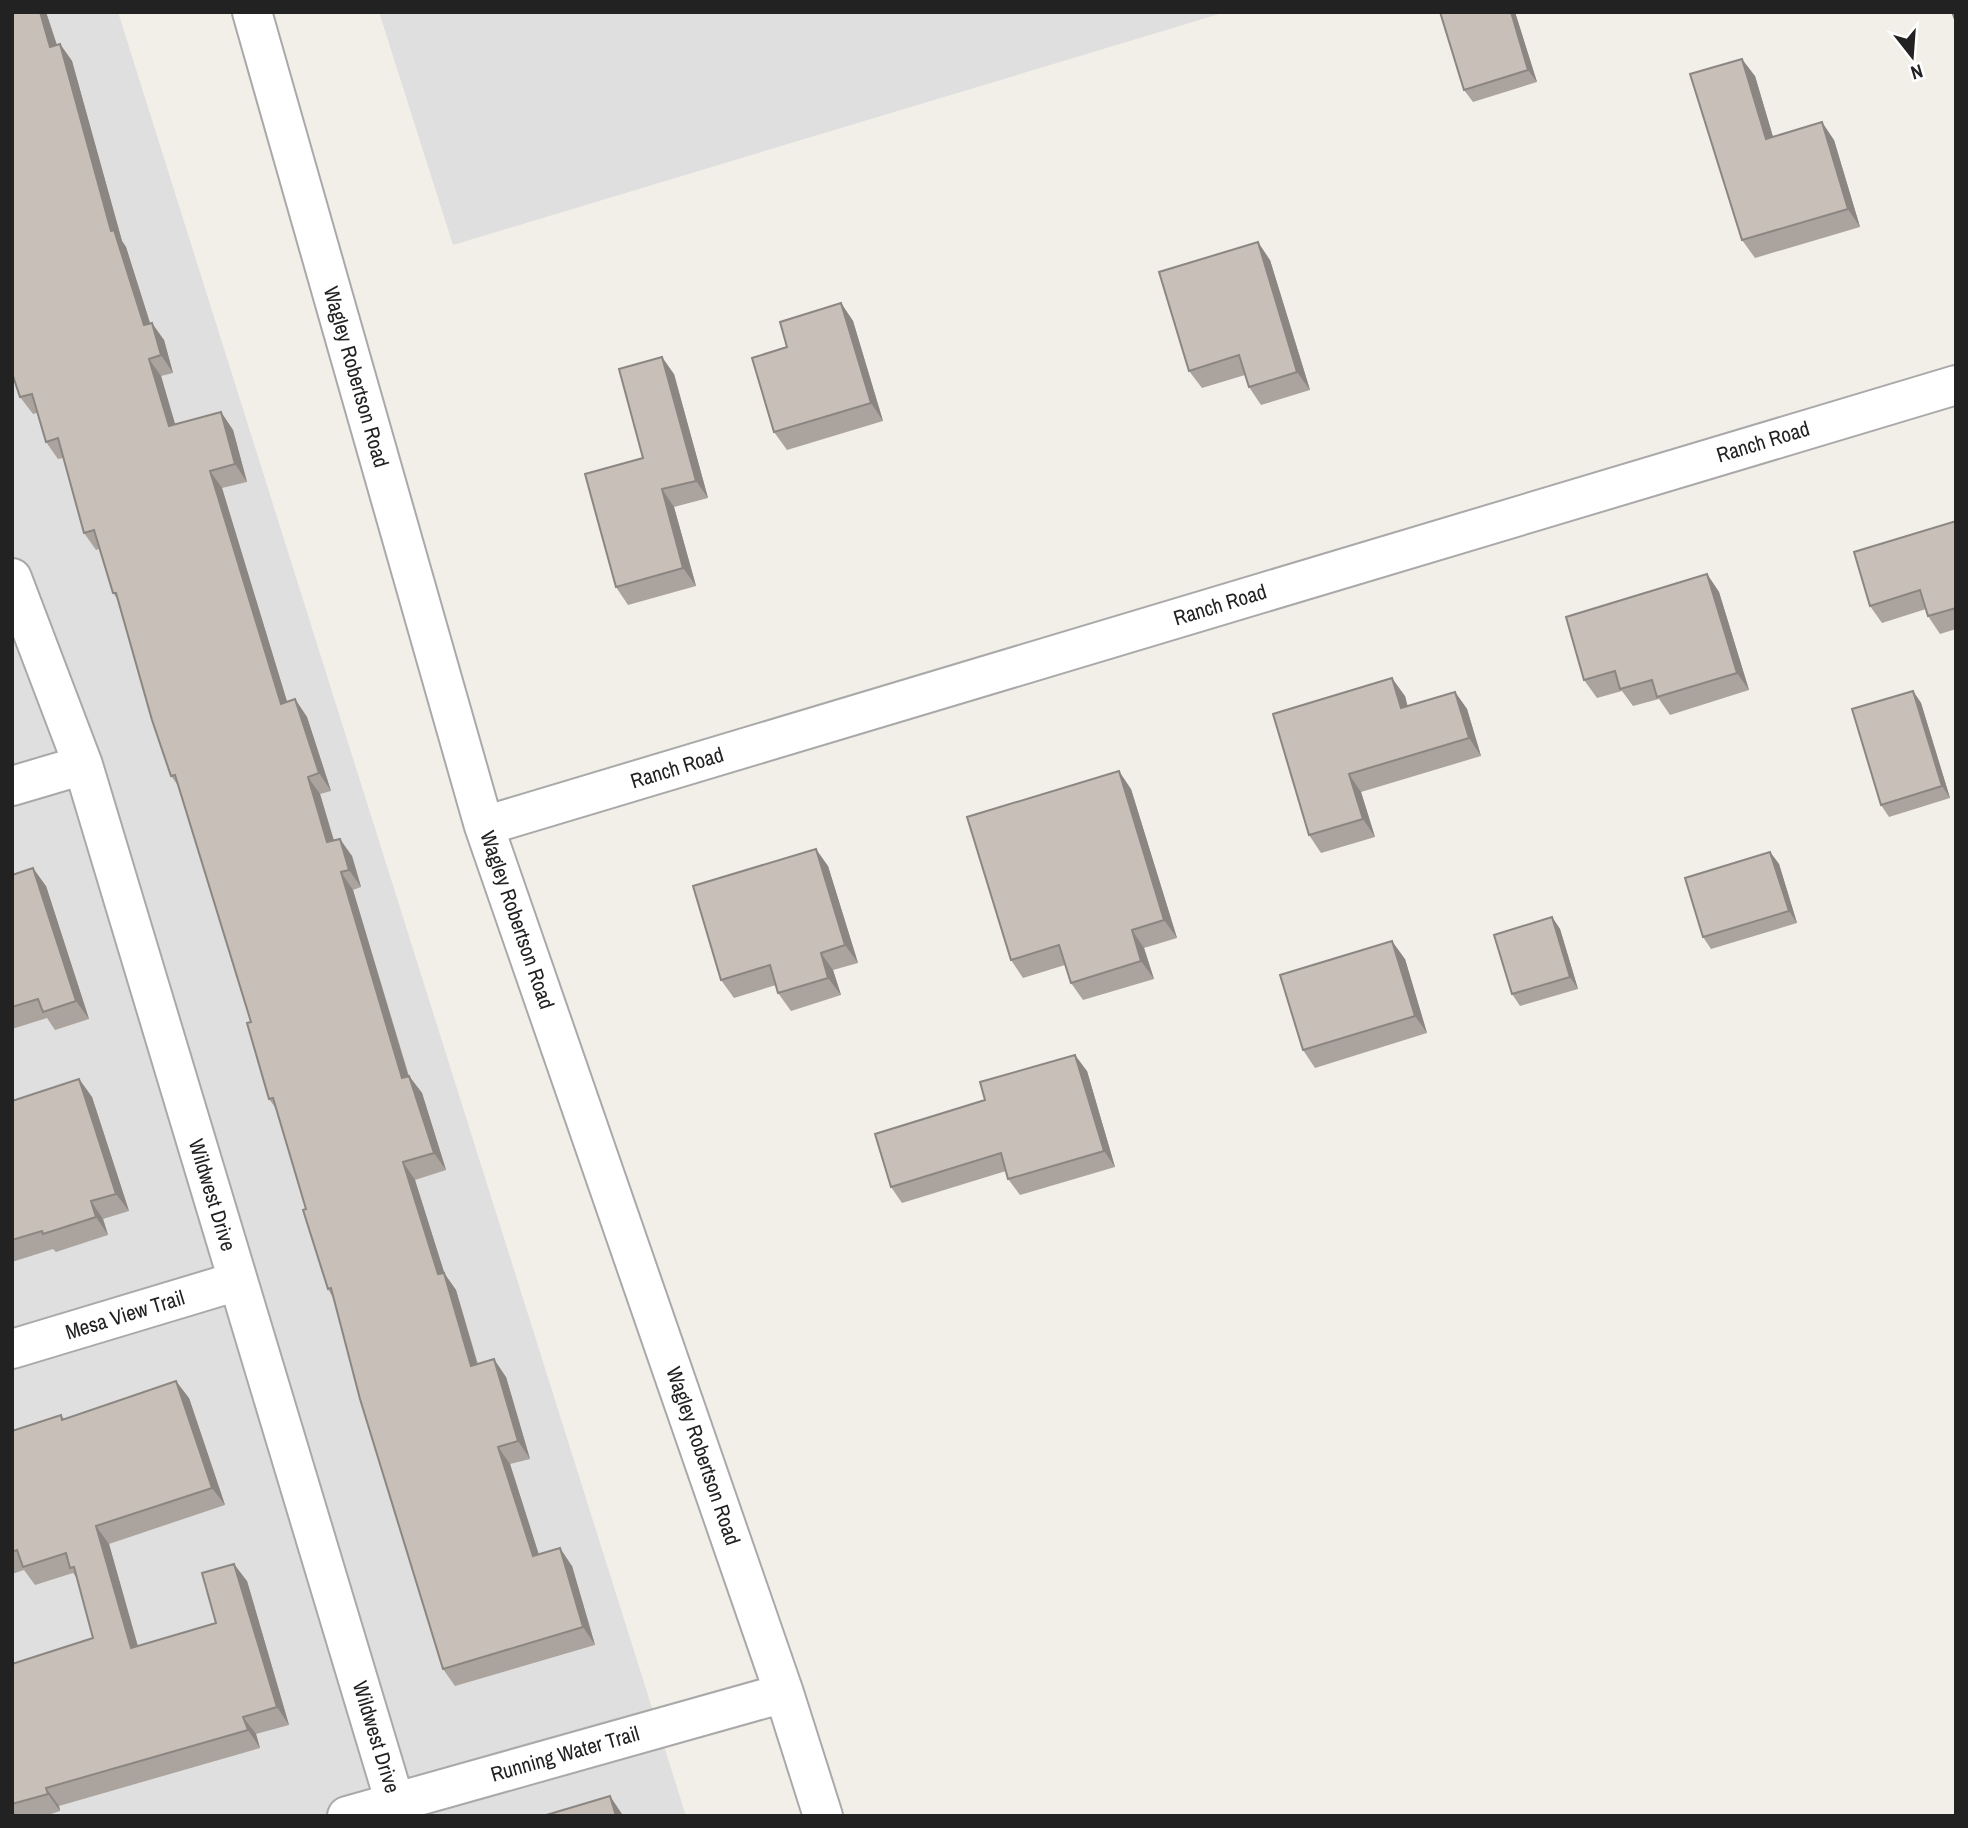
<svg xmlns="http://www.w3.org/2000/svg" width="1968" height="1828" font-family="'Archivo Narrow',sans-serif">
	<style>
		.residential { fill: #e0dfdf }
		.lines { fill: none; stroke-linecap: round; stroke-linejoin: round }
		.minor-casing { stroke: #a9a9a9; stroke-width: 42 }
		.minor { stroke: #fff; stroke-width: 38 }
		.wall { fill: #aba49e }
		.shaded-wall { fill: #8b8681 }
		.building { fill: #c7bfb8; stroke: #8b8681; stroke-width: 2 }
		.labels { text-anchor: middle; stroke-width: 5; stroke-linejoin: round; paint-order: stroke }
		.street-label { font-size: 21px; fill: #222; stroke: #fff }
	</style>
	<rect width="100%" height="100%" fill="#f2efe9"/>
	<path class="residential" d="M 12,12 L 118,12 L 686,1816 L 12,1816 Z
		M 379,12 L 1226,12 L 453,245 Z"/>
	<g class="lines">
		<defs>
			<path id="minor" d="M 252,12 L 484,826 L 784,1693 L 823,1816
				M 12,578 L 83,765 L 399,1816
				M 12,786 L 83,765
				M 484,826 L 1956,385
				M 12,1349 L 238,1281
				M 347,1816 L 784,1693"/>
		</defs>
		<use href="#minor" class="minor-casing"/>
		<use href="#minor" class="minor"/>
	</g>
	<path class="wall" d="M 46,12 L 57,45 L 60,44 L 72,61 L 122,241 L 126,247 L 150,323 L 164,340 L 173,373 L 161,376 L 175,425 L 221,412 L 233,430 L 247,482 L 222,488 L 287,702 L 295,699 L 307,717 L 331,791 L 320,794 L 334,840 L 352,856 L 361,887 L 353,890 L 409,1076 L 422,1093 L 446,1170 L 415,1180 L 444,1273 L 456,1290 L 478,1364 L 506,1377 L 530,1459 L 510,1464 L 539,1555 L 572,1566 L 595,1645 L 455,1686 L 443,1669 L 333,1298 L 328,1289 L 306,1209 L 277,1110 L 269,1099 L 251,1022 L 179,787 L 171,776 L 118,600 L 113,593 L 99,549 L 96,550 L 84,533 L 64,458 L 58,459 L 46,442 L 37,413 L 33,414 L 20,397 Z
		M 1440,12 L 1515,12 L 1537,82 L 1473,102 L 1464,90 Z
		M 1755,76 L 1773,137 L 1834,140 L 1860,227 L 1755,258 L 1742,240 Z
		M 1270,260 L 1310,390 L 1261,405 L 1249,387 L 1245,375 L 1202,388 L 1189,371 Z
		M 841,303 L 853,321 L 883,421 L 787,450 L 774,432 L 787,347 Z
		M 674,374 L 708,498 L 674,507 L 696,586 L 628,605 L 616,587 L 643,458 Z
		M 1956,521 L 1956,629 L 1940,634 L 1928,616 L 1926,609 L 1882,623 L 1870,606 Z
		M 1707,574 L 1719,592 L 1749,690 L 1670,715 L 1659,699 L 1633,706 L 1622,691 L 1597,698 L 1584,680 Z
		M 1913,691 L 1921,703 L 1950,798 L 1889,817 L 1881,805 Z
		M 1455,692 L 1467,709 L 1481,756 L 1361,792 L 1375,837 L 1321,853 L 1309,835 L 1273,714 L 1405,696 L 1407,706 Z
		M 1131,789 L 1177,938 L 1144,948 L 1154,979 L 1083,1000 L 1071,983 L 1065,965 L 1023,978 L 1011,960 Z
		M 1770,852 L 1779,864 L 1797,923 L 1711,949 L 1703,937 Z
		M 828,866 L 858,963 L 833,970 L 841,995 L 791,1011 L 778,993 L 776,985 L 734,998 L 721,980 Z
		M 12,875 L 46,886 L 89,1019 L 55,1030 L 47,1018 L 12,1029 Z
		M 1552,917 L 1560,929 L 1578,989 L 1520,1006 L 1512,994 Z
		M 1405,959 L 1427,1033 L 1315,1068 L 1303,1050 Z
		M 1087,1071 L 1115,1167 L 1020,1195 L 1008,1179 L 1006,1171 L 902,1203 L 891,1187 Z
		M 79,1079 L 92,1097 L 129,1211 L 103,1219 L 108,1235 L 56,1252 L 53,1249 L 12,1262 L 12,1101 Z
		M 189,1398 L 225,1505 L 109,1544 L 138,1646 L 216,1623 L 247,1581 L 289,1725 L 256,1734 L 260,1748 L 59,1806 L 60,1811 L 45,1816 L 12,1816 L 12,1664 L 93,1638 L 77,1578 L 73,1573 L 35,1585 L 24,1570 L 12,1574 L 12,1431 L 61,1415 L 64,1419 Z"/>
	<path class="shaded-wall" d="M 40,12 L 46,12 L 63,64 L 50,47 Z
		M 1511,12 L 1515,12 L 1537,82 L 1528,70 Z
		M 60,44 L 72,61 L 122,241 L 126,247 L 156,342 L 144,325 L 111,231 Z
		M 1742,59 L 1755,76 L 1779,157 L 1766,139 Z
		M 1822,122 L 1834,140 L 1860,227 L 1848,209 Z
		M 1258,242 L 1270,260 L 1310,390 L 1297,372 Z
		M 841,303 L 853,321 L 883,421 L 871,403 Z
		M 152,323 L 164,340 L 173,373 L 161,355 Z
		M 662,357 L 674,374 L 708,498 L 696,481 Z
		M 149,359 L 161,376 L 181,444 L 169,426 Z
		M 221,412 L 233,430 L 247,482 L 235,464 Z
		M 210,471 L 222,488 L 293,721 L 281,704 Z
		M 662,489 L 674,507 L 696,586 L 683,568 Z
		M 1707,574 L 1719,592 L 1749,690 L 1737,673 Z
		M 1392,678 L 1405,696 L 1413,726 L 1401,708 Z
		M 1913,691 L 1921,703 L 1950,798 L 1942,786 Z
		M 1455,692 L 1467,709 L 1481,756 L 1469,738 Z
		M 295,699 L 307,717 L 331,791 L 319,773 Z
		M 1119,771 L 1131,789 L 1177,938 L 1164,920 Z
		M 1349,774 L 1361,792 L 1375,837 L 1363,819 Z
		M 308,777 L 320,794 L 339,859 L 327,842 Z
		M 340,839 L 352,856 L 361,887 L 349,870 Z
		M 816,849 L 828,866 L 858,963 L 845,945 Z
		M 1770,852 L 1779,864 L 1797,923 L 1789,911 Z
		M 33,868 L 46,886 L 89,1019 L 76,1001 Z
		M 341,872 L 353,890 L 414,1095 L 402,1078 Z
		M 1552,917 L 1560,929 L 1578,989 L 1570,977 Z
		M 1132,930 L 1144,948 L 1154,979 L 1141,961 Z
		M 1392,941 L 1405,959 L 1427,1033 L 1415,1016 Z
		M 821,953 L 833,970 L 841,995 L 828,978 Z
		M 1075,1055 L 1087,1071 L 1115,1167 L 1104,1151 Z
		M 409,1076 L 422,1093 L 446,1170 L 434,1153 Z
		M 79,1079 L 92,1097 L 129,1211 L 116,1194 Z
		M 403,1162 L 415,1180 L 446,1278 L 444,1273 L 456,1290 L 483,1384 L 471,1366 L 438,1274 Z
		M 91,1201 L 103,1219 L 108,1235 L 96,1217 Z
		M 494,1359 L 506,1377 L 530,1459 L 518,1441 Z
		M 176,1381 L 189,1398 L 225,1505 L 212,1488 Z
		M 498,1447 L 510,1464 L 545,1574 L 533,1556 Z
		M 96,1526 L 109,1544 L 143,1665 L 131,1648 Z
		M 560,1548 L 572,1566 L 595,1645 L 583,1627 Z
		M 234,1564 L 247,1581 L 289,1725 L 277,1707 Z
		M 243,1717 L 256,1734 L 260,1748 L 248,1730 Z
		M 46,1788 L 59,1806 L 60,1811 L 48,1794 Z
		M 610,1796 L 622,1814 L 623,1816 L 616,1816 Z"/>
	<path class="building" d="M 12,12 L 40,12 L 50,47 L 60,44 L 111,231 L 114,230 L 144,325 L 152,323 L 161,355 L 149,359 L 169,426 L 221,412 L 235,464 L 210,471 L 281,704 L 295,699 L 319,773 L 308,777 L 327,842 L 340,839 L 349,870 L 341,872 L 402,1078 L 409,1076 L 434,1153 L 403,1162 L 438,1274 L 444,1273 L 471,1366 L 494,1359 L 518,1441 L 498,1447 L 533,1556 L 560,1548 L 583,1627 L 443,1669 L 360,1399 L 331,1288 L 328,1289 L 303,1210 L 306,1209 L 273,1098 L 269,1099 L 247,1023 L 251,1022 L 175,775 L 171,776 L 152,720 L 116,593 L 113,593 L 94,530 L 84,533 L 58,438 L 46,442 L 32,394 L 20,397 L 12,373 Z
		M 1440,12 L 1511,12 L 1528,70 L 1464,90 Z
		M 1952,12 L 1956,12 L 1956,22 Z
		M 1742,59 L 1766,139 L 1822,122 L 1848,209 L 1742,240 L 1690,74 Z
		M 1258,242 L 1297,372 L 1249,387 L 1239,355 L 1189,371 L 1159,272 Z
		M 841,303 L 871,403 L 774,432 L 752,358 L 787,347 L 780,322 Z
		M 662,357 L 696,481 L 662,489 L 683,568 L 616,587 L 585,474 L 643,458 L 619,369 Z
		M 1956,521 L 1956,608 L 1928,616 L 1920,590 L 1870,606 L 1854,552 Z
		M 1707,574 L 1737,673 L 1657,697 L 1652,680 L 1620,689 L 1615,671 L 1584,680 L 1566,617 Z
		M 1392,678 L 1401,708 L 1455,692 L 1469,738 L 1349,774 L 1363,819 L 1309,835 L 1273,714 Z
		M 1913,691 L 1942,786 L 1881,805 L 1852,709 Z
		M 1119,771 L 1164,920 L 1132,930 L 1141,961 L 1071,983 L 1059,945 L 1011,960 L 967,817 Z
		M 816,849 L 845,945 L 821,953 L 828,978 L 778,993 L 770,965 L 721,980 L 693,886 Z
		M 1770,852 L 1789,911 L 1703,937 L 1685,878 Z
		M 33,868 L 76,1001 L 43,1012 L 38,999 L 12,1007 L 12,875 Z
		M 1552,917 L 1570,977 L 1512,994 L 1494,935 Z
		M 1392,941 L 1415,1016 L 1303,1050 L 1280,975 Z
		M 1075,1055 L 1104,1151 L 1008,1179 L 1001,1153 L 891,1187 L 875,1134 L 985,1100 L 980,1082 Z
		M 79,1079 L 116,1194 L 91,1201 L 96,1217 L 43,1234 L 42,1231 L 12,1240 L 12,1101 Z
		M 176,1381 L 212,1488 L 96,1526 L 131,1648 L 216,1623 L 202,1573 L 234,1564 L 277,1707 L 243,1717 L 248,1730 L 46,1788 L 48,1794 L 12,1804 L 12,1664 L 93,1638 L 74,1567 L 70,1568 L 66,1553 L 23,1567 L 17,1550 L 12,1552 L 12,1431 L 61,1415 L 62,1420 Z
		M 610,1796 L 616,1816 L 543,1816 Z"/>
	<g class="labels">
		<g class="street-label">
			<text transform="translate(356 377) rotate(74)" y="7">Wagley Robertson Road</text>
			<text transform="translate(1763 442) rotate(-17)" y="7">Ranch Road</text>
			<text transform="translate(1220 605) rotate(-17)" y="7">Ranch Road</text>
			<text transform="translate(677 768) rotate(-17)" y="7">Ranch Road</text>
			<text transform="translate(517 920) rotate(71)" y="7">Wagley Robertson Road</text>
			<text transform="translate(212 1195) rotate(73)" y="7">Wildwest Drive</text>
			<text transform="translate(125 1315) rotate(-17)" y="7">Mesa View Trail</text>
			<text transform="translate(703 1456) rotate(71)" y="7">Wagley Robertson Road</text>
			<text transform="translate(376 1737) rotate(73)" y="7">Wildwest Drive</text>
			<text transform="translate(565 1754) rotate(-16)" y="7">Running Water Trail</text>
		</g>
	</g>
	<rect width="1968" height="1828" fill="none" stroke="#222222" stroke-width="28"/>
	<g transform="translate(1912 56) rotate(163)" stroke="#ffffff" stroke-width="5" paint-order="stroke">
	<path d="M0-5L12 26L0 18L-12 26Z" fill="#222222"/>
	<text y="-10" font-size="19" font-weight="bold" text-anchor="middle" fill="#222222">N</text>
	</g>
</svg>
